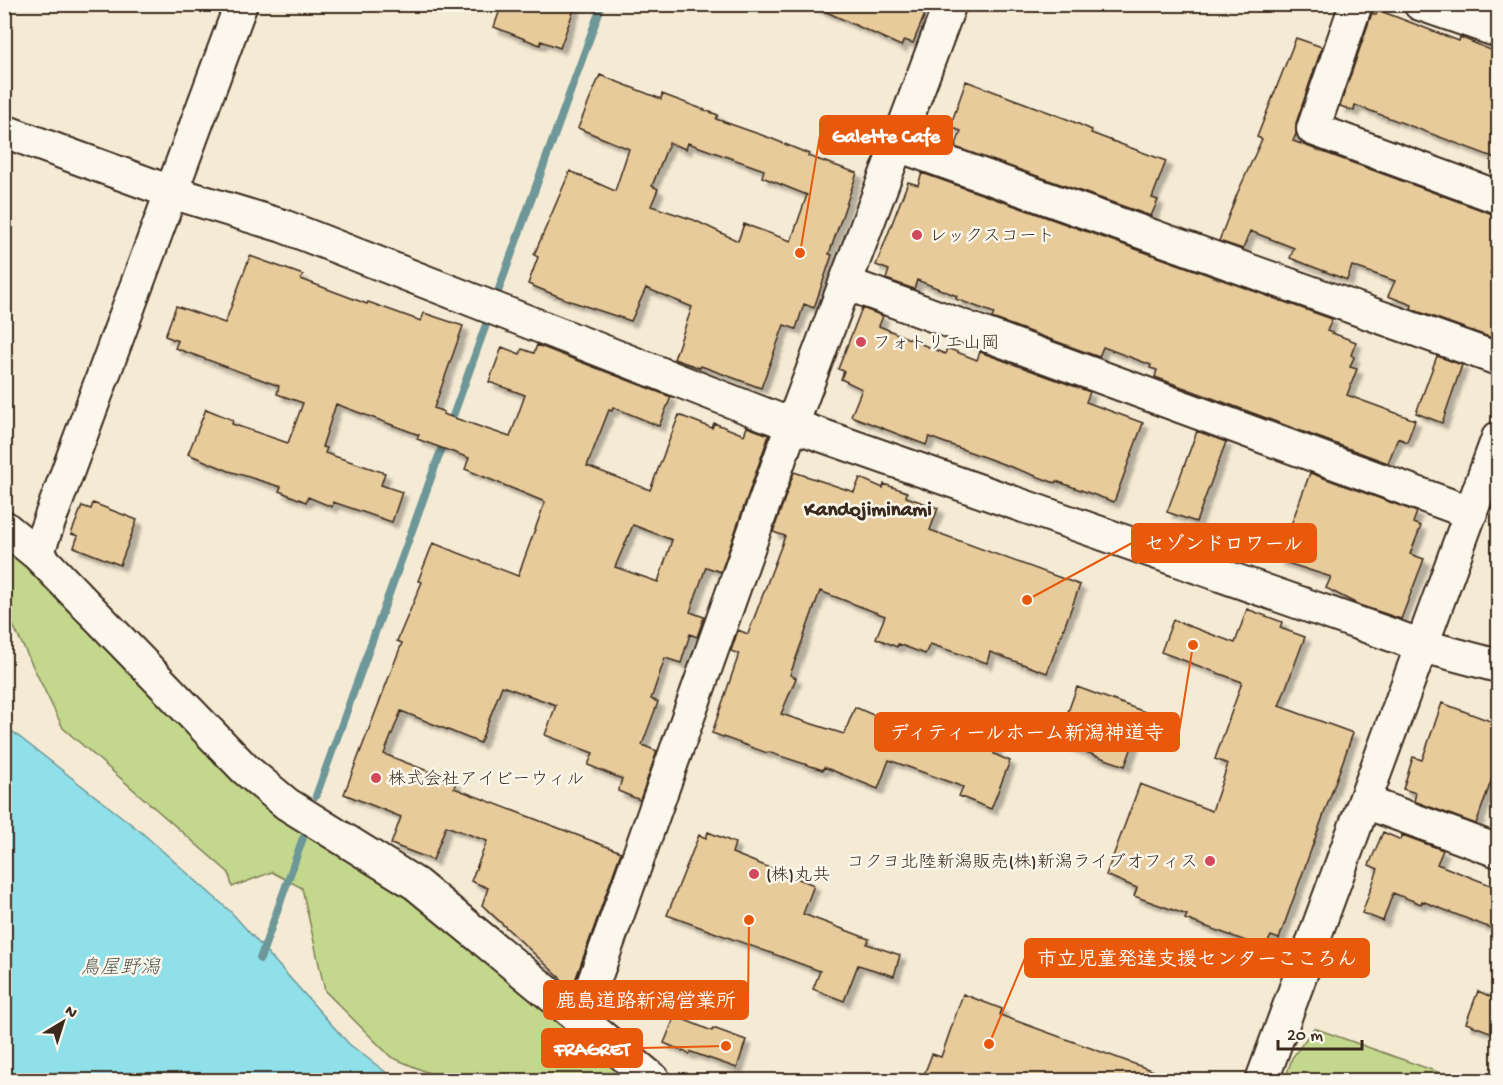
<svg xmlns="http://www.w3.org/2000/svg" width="1503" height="1085" font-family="'Gochi Hand','Klee One',sans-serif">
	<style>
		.green { fill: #c3d88d; stroke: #7f8156; stroke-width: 1.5 }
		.water { fill: #8fe0e9; stroke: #6d9798; stroke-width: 1.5 }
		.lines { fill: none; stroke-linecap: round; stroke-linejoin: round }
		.stream { stroke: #6d9798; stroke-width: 8 }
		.building { fill: #e7cb9b; stroke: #3b2a1e; stroke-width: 1.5; fill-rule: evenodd; filter: url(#shadow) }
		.minor-casing { stroke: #3b2a1e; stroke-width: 36 }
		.minor { stroke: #fbf7ec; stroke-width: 32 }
		.poi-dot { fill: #d1495b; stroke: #fbf7ec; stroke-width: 2 }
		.labels { text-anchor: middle; stroke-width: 5; stroke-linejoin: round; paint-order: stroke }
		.poi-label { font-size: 18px; fill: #3b2a1e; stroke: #fbf7ec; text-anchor: start }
		.water-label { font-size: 20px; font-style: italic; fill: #505851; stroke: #fbf7ec }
		.quarter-label { font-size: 21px; font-weight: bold; fill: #3b2a1e; stroke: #fbf7ec }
		.leader { fill: none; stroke: #e8590c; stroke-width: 2 }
		.callout-dot { fill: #e8590c; stroke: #fbf7ec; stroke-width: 2 }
		.callout { fill: #e8590c; stroke: #e8590c; stroke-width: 2 }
		.callout-label { font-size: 20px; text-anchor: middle; font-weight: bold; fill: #fff }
	</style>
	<defs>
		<filter id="shadow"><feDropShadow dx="5.5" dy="5.5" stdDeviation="1.5" flood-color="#0004"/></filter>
	</defs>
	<rect width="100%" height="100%" fill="#f5ead4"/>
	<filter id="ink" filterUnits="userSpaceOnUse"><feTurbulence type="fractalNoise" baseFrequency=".0167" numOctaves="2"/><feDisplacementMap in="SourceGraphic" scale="12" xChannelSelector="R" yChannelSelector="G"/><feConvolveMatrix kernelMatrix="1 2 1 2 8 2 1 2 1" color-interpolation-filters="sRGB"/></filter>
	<g filter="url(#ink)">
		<path class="green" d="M 4,547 L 392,881 L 628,1080 L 445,1080 L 391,1057 L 325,991 L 302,888 L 272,872 L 232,887 L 229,873 L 63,728 L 9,617 L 5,614 Z
			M 1314,1028 L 1460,1080 L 1285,1080 L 1292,1058 Z"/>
		<path class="water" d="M 4,725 L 140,831 L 231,912 L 349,1044 L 396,1080 L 5,1080 Z"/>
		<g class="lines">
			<path class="stream" d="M 449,427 L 602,4
				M 316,796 L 445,439
				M 260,959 L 303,838"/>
		</g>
		<path class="building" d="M 502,4 L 576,4 L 560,48 L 541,41 L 540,45 L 494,27 Z
			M 809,4 L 919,4 L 917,11 L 925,14 L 913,43 L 904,40 L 901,46 Z
			M 1378,10 L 1459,41 L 1460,37 L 1498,53 L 1498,159 L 1355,105 L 1354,111 L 1340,106 L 1372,13 L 1376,15 Z
			M 1296,38 L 1322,47 L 1296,123 L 1296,134 L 1293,141 L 1498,216 L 1498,251 L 1490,274 L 1498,278 L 1498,322 L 1492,338 L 1411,309 L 1412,305 L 1388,296 L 1395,281 L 1352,266 L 1347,280 L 1290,258 L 1294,248 L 1250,231 L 1243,249 L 1219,241 L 1237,194 L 1262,139 L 1257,137 Z
			M 600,75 L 661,99 L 662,94 L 718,115 L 716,119 L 770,138 L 809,154 L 808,156 L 857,173 L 829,254 L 832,255 L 814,308 L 804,304 L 796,329 L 784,325 L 761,388 L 701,366 L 700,368 L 674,359 L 692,307 L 646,288 L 631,321 L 570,301 L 528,284 L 538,257 L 534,255 L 570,171 L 615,191 L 629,149 L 578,128 ZM 669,143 L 686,149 L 688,143 L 764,170 L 762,177 L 807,195 L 791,241 L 744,224 L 738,241 L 694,220 L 651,206 L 658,189 L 652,186 Z
			M 966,81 L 1067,119 L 1092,130 L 1091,133 L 1166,161 L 1152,198 L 1158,200 L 1151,216 L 955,147 L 961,131 L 950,127 Z
			M 922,173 L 1332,319 L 1327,331 L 1356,342 L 1351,355 L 1354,357 L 1350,367 L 1357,369 L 1347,395 L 1415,420 L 1407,442 L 1398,438 L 1388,463 L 1155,377 L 1157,370 L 1150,368 L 1151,365 L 1103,347 L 1099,357 L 992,318 L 994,313 L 956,299 L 957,296 L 917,280 L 914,289 L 886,279 L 889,270 L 876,265 L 908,182 L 918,185 Z
			M 250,256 L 303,275 L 301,279 L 367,304 L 368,302 L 421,321 L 424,313 L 463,326 L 434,408 L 444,412 L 443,414 L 510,437 L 525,395 L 489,382 L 502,347 L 520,354 L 522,349 L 534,353 L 537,345 L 671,397 L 659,426 L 613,407 L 612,411 L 609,410 L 587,466 L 650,490 L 679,415 L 712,428 L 714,423 L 744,435 L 747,427 L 769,435 L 721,572 L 706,567 L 690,612 L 704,617 L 697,637 L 690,634 L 681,663 L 665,658 L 651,699 L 658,702 L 642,745 L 657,751 L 640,800 L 618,791 L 622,779 L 588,765 L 593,753 L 545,735 L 556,705 L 502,686 L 480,743 L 401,711 L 384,754 L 456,782 L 454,788 L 621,852 L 572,989 L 482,905 L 488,888 L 471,881 L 487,841 L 446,826 L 433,860 L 391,844 L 401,817 L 344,794 L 402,643 L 397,641 L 422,582 L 418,581 L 433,543 L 518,576 L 545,502 L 465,469 L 469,458 L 417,439 L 419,435 L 336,404 L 322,447 L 327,448 L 325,453 L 385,473 L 381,485 L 402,492 L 392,522 L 333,502 L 332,507 L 308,497 L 306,502 L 279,491 L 281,487 L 229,471 L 188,454 L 206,409 L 233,420 L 232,424 L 288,443 L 303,403 L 277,394 L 279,386 L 175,348 L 178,341 L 165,336 L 176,306 L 225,323 ZM 633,525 L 672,540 L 658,582 L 615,567 Z
			M 862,308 L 883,316 L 879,326 L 945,354 L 947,348 L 977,360 L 980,352 L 1090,392 L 1086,402 L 1143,423 L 1114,502 L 1056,481 L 1055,483 L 929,437 L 926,445 L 851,416 L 862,389 L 841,379 L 844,371 L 838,369 Z
			M 1437,356 L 1462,365 L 1442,423 L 1416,413 Z
			M 1197,431 L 1226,442 L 1196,522 L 1167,512 Z
			M 794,472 L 854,492 L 860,478 L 883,488 L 884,484 L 907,492 L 906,497 L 938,508 L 930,530 L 1080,585 L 1047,673 L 990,652 L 987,663 L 930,644 L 925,654 L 898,644 L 897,647 L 876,638 L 885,616 L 820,591 L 790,675 L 796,678 L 781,714 L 844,734 L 855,707 L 905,729 L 909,717 L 969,739 L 971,736 L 997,747 L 994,754 L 1010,761 L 991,809 L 959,796 L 963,787 L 889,760 L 878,789 L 824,767 L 823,770 L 768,752 L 767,753 L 712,733 L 739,654 L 731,651 L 738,630 L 748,634 L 785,536 L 773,532 Z
			M 1310,473 L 1417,512 L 1413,523 L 1421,526 L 1410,554 L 1424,559 L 1401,619 L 1359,605 L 1326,588 L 1331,577 L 1278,560 Z
			M 93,503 L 137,520 L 120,565 L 74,547 L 78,536 L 71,534 L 82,506 L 91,509 Z
			M 1247,609 L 1282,622 L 1280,628 L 1305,637 L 1279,706 L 1353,733 L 1279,939 L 1271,936 L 1265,948 L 1185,919 L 1187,915 L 1134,896 L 1137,888 L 1106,875 L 1140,784 L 1212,811 L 1228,764 L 1215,759 L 1242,682 L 1161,652 L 1173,620 L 1235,643 Z
			M 1077,687 L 1145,712 L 1125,766 L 1057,742 Z
			M 1442,703 L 1498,724 L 1498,774 L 1494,773 L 1476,824 L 1414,801 L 1416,793 L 1403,789 L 1413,757 L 1422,760 Z
			M 708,832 L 735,843 L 732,853 L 814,885 L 803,914 L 869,939 L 867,944 L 900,955 L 894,976 L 858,965 L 844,1001 L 813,989 L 820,971 L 667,915 L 699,835 L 706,838 Z
			M 1383,832 L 1401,840 L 1402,835 L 1443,850 L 1437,864 L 1498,888 L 1498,931 L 1422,901 L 1421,904 L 1393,893 L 1383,921 L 1362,913 L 1378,869 L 1369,865 Z
			M 1478,991 L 1498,1000 L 1498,1035 L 1466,1023 Z
			M 963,994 L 1002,1009 L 1000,1015 L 1173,1078 L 1173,1080 L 922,1080 L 932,1054 L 941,1057 Z
			M 675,1016 L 712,1031 L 713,1028 L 746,1040 L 737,1068 L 691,1052 L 690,1054 L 664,1043 Z"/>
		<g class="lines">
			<defs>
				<path id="minor" d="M 1356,4 L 1313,129 L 1498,197
					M 1420,4 L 1498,31
					M 4,131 L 171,192 L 283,226 L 792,425 L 1423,646 L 1498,666
					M 897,145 L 1498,359
					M 845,283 L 1471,513
					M 4,527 L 37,554 L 245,769 L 287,804 L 416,884 L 654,1080
					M 37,554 L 241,4
					M 1365,802 L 1498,851
					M 581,1018 L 792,425 L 950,4
					M 1262,1080 L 1498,438"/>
			</defs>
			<use href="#minor" class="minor-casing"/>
			<use href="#minor" class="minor"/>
		</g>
	</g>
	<g class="poi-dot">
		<circle cx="917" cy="235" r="6"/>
		<circle cx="861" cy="342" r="6"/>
		<circle cx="376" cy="778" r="6"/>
		<circle cx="1210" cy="861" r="6"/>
		<circle cx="754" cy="874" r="6"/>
	</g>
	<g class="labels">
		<g class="poi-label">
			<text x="929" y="241">レックスコート</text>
			<text x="873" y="348">フォトリエ山岡</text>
			<text x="388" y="784">株式会社アイビーウィル</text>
			<text x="1198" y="867" text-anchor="end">コクヨ北陸新潟販売(株)新潟ライブオフィス</text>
			<text x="766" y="880">(株)丸共</text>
		</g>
		<g class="water-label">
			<text x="120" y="973">鳥屋野潟</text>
		</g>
		<g class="quarter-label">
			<text x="868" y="515">Kandojiminami</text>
		</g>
	</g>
	<path class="leader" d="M800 253L820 135M1027 600L1132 543M1193 645L1179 732M989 1044L1025 958M749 920L748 1000M726 1046L642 1048"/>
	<g class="callout-dot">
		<circle cx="800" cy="253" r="6"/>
		<circle cx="1027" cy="600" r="6"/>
		<circle cx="1193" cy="645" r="6"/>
		<circle cx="989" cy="1044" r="6"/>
		<circle cx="749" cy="920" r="6"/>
		<circle cx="726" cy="1046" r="6"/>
	</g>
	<g class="callout">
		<rect x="820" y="116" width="132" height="38" rx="6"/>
		<rect x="1132" y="524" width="184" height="38" rx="6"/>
		<rect x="875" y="713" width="304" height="38" rx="6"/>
		<rect x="1025" y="939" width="344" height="38" rx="6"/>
		<rect x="544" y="981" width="204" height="38" rx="6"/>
		<rect x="542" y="1029" width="100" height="38" rx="6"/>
	</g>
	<g class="callout-label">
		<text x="886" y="142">Galette Cafe</text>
		<text x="1224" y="550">セゾンドロワール</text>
		<text x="1027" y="739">ディティールホーム新潟神道寺</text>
		<text x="1197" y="965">市立児童発達支援センターこころん</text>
		<text x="646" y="1007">鹿島道路新潟営業所</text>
		<text x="592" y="1055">FRAGRET</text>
	</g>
	<rect width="1503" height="1085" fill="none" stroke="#fbf7ec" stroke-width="24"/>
	<rect x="12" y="12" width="1479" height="1061" fill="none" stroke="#3b2a1e" stroke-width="2" filter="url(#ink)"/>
	<g transform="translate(63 1022) rotate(38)" stroke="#fbf7ec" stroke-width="4.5" paint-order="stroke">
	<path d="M0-4.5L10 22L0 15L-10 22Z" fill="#3b2a1e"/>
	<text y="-9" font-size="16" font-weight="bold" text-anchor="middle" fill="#3b2a1e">N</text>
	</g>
	<path d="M1278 1040v9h84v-9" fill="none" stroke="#3b2a1e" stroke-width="3"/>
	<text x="1287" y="1040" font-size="18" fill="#3b2a1e" stroke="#fbf7ec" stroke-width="4.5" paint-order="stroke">20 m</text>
</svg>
